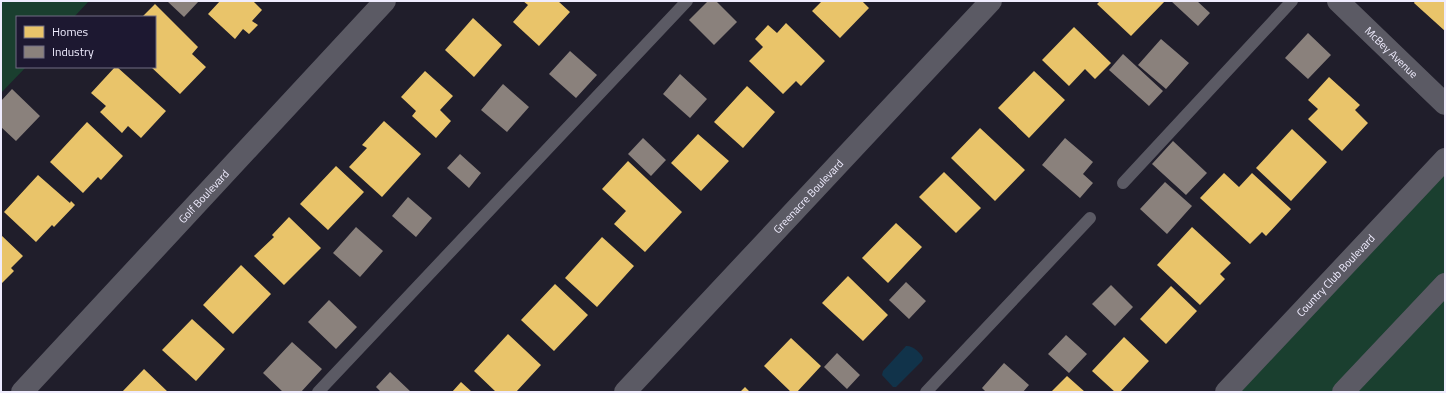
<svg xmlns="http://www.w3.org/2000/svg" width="1446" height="393" font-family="'Titillium Web',sans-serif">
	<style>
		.green { fill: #1a3f2f }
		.water { fill: #11334a }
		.homes { fill: #e9c46a }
		.industry { fill: #8a817c }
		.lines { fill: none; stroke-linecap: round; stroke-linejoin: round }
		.lane { stroke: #5b5a64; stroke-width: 12 }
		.street { stroke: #5b5a64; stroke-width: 22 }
		.labels { text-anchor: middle; stroke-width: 4; stroke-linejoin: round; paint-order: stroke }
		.street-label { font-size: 11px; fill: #efecfe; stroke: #1d1831 }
	</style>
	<rect width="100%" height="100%" fill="#201e2b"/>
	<path class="green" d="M 1,1 L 89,1 L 74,17 L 17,17 L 17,67 L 26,67 L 1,93 Z
		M 1445,159 L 1445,392 L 1226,392 Z"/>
	<path class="water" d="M 906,346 C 912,345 921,353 923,358 L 922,361 L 896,387 L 893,387 L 882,375 L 883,371 Z"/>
	<path class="homes" d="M 220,1 L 253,1 L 262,10 L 252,21 L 258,25 L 249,34 L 243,29 L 235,39 L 208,14 Z
		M 523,1 L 558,1 L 570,12 L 539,46 L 513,22 L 528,5 Z
		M 822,1 L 862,1 L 869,8 L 840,38 L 812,11 Z
		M 1100,1 L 1165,1 L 1131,36 L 1097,4 Z
		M 1415,1 L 1445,1 L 1445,31 L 1414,3 Z
		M 155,4 L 198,47 L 192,54 L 206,67 L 180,94 L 151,67 L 155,67 L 155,17 L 142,17 Z
		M 473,18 L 502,45 L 474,77 L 445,50 Z
		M 786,23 L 825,61 L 801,86 L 796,81 L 783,94 L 749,61 L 763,47 L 755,39 L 768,25 L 777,33 Z
		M 1074,27 L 1111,63 L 1095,79 L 1085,69 L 1069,86 L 1042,60 Z
		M 115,67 L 117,67 L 166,111 L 141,138 L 128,126 L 122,133 L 100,112 L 106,106 L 91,93 Z
		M 425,71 L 453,96 L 440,110 L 451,121 L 436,138 L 412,116 L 416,111 L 401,97 Z
		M 1034,71 L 1065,100 L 1029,138 L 998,108 Z
		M 1329,77 L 1360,105 L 1355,110 L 1368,123 L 1342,151 L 1308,119 L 1318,109 L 1308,100 Z
		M 747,86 L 775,112 L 743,148 L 714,122 Z
		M 384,121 L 421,154 L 382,197 L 349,167 L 367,148 L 362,145 Z
		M 87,122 L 123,156 L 101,180 L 98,177 L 83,193 L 50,162 Z
		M 980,128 L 1025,170 L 995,201 L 951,158 Z
		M 1292,129 L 1327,162 L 1291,201 L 1256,168 Z
		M 698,134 L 729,161 L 701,191 L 671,163 Z
		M 628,161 L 682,212 L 645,252 L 614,224 L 626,211 L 602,189 Z
		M 336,166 L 364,192 L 328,230 L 300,204 Z
		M 944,172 L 981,208 L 956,233 L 919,197 Z
		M 1224,173 L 1239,187 L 1252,173 L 1291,209 L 1266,236 L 1262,232 L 1250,244 L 1200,198 Z
		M 38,175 L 70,203 L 71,201 L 75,205 L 54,227 L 52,225 L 36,242 L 4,212 Z
		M 289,217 L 321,248 L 284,285 L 254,256 L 274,237 L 272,235 Z
		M 896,223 L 922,247 L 888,283 L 862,258 Z
		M 1192,227 L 1231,263 L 1220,274 L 1225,279 L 1200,305 L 1157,265 Z
		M 1,235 L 23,256 L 11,268 L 14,271 L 1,284 Z
		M 602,237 L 634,266 L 597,307 L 565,278 Z
		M 241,265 L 271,294 L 233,334 L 203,305 Z
		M 848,276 L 888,315 L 863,341 L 822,303 Z
		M 555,284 L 588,315 L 554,351 L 521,320 Z
		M 1171,286 L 1197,311 L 1166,344 L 1140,319 Z
		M 192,319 L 225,349 L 196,381 L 162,350 Z
		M 508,334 L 541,365 L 516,392 L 496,392 L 474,371 Z
		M 1124,337 L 1149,361 L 1120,392 L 1115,392 L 1092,371 Z
		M 791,338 L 821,366 L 797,392 L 791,392 L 764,366 Z
		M 144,369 L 168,392 L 122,392 Z
		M 1067,376 L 1085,392 L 1051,392 Z
		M 461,382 L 472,392 L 452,392 Z
		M 745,387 L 750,392 L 740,392 Z"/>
	<path class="industry" d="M 167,1 L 199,1 L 184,17 Z
		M 708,1 L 716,1 L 737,22 L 714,45 L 689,20 Z
		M 1171,1 L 1197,1 L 1210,13 L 1198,26 Z
		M 1308,33 L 1331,55 L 1308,79 L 1285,58 Z
		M 1161,39 L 1189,63 L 1166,89 L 1138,65 Z
		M 570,51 L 597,75 L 576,98 L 549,74 Z
		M 1123,54 L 1163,91 L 1149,106 L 1109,70 Z
		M 680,74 L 707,99 L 690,118 L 663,94 Z
		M 503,84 L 529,107 L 507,132 L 481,110 Z
		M 12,89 L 40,116 L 16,141 L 1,127 L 1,101 Z
		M 643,138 L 666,160 L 651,176 L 628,154 Z
		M 1065,138 L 1093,162 L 1083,174 L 1093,183 L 1080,198 L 1042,165 Z
		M 1173,141 L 1207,173 L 1186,195 L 1152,164 Z
		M 460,154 L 481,173 L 469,188 L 447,168 Z
		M 1165,182 L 1192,206 L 1167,234 L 1140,209 Z
		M 408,197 L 432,218 L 416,237 L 392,216 Z
		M 356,227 L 383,251 L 360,277 L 333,253 Z
		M 906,282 L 926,301 L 909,319 L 889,300 Z
		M 1111,285 L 1133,307 L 1115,326 L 1092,304 Z
		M 329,300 L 357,327 L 336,349 L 308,322 Z
		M 1066,335 L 1087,354 L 1069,373 L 1048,354 Z
		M 292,342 L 322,369 L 301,392 L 283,392 L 263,373 Z
		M 837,353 L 860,375 L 847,389 L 824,367 Z
		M 1004,363 L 1029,385 L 1023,392 L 986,392 L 982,388 Z
		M 390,372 L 411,392 L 381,392 L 376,387 Z"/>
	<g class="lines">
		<path class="lane" d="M 1123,183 L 1292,1
			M 318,392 L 687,1
			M 926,392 L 1090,218"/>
		<g class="street">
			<path id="s1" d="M 1338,1 L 1445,104"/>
			<path id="s2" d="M 22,392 L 385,1"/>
			<path id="s3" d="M 625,392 L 991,1"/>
			<path id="s4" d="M 1226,392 L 1445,159"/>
			<path d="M 1343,392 L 1445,284"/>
		</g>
	</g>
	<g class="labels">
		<g class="street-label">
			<text dy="4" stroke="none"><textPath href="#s1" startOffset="74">McBey Avenue</textPath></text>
			<text dy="4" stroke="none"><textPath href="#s2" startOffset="267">Golf Boulevard</textPath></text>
			<text dy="4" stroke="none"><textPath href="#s3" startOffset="268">Greenacre Boulevard</textPath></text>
			<text dy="4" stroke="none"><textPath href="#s4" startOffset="160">Country Club Boulevard</textPath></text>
		</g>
	</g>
	<rect width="1446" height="393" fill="none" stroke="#efecfe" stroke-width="4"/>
	<rect x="16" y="16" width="140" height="52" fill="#1d1831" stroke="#716d83"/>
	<rect x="24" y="26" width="20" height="12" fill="#e9c46a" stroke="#716d83"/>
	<text x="52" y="36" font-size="12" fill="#efecfe">Homes</text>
	<rect x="24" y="46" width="20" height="12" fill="#8a817c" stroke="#716d83"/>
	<text x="52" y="56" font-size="12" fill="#efecfe">Industry</text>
</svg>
